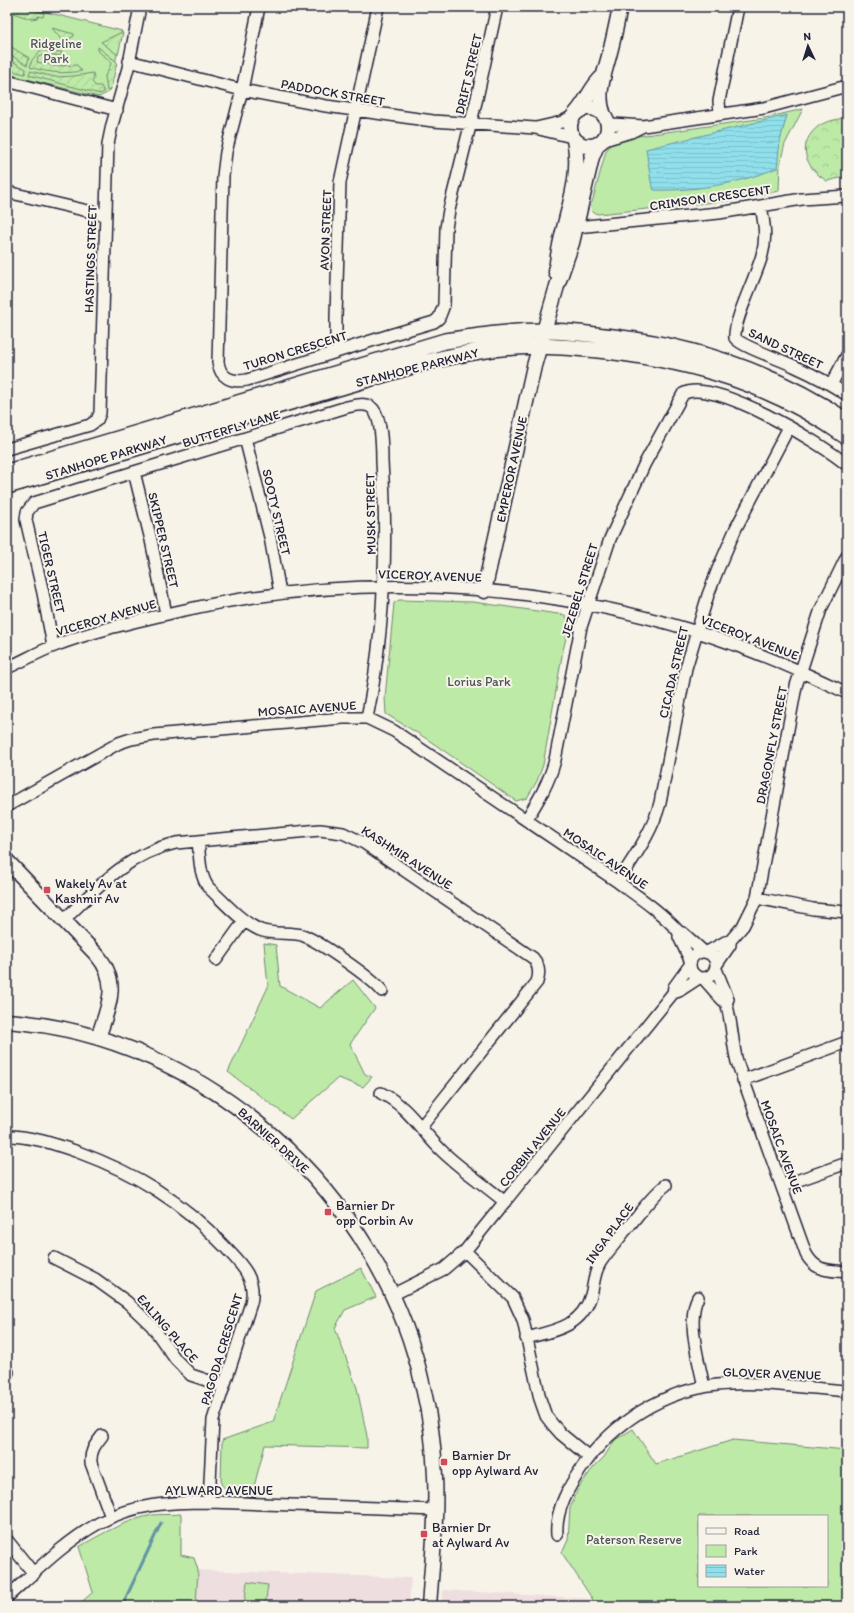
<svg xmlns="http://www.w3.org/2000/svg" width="854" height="1613" font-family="Itim,sans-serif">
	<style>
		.built { fill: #efdee0 }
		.green { fill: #bdeaa7; stroke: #708671; fill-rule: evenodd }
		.forest { fill: url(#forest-crowns); stroke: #708671 }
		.garden { fill: url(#garden-furrows); stroke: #708671 }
		.water { fill: url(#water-rules); stroke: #6494a5 }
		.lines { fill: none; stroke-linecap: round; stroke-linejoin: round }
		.stream { stroke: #6494a5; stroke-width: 3 }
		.minor-casing { stroke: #22223b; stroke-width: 14 }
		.tertiary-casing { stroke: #22223b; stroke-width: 17 }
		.secondary-casing { stroke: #22223b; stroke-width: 18 }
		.minor { stroke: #f7f3e8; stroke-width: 11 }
		.tertiary { stroke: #f7f3e8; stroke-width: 14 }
		.secondary { stroke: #f7f3e8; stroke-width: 15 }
		.poi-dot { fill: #d1495b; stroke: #f7f3e8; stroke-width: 1.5 }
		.labels { text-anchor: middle; stroke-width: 4; stroke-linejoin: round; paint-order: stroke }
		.park-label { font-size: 13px; fill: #495456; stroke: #f7f3e8 }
		.street-label { font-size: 13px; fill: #22223b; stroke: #f7f3e8 }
		.poi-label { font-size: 13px; fill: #22223b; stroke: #f7f3e8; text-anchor: start }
	</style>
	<defs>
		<pattern id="forest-crowns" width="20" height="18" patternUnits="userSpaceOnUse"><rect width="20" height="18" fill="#bdeaa7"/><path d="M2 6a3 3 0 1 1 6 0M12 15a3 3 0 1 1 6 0" fill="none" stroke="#a2c891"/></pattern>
		<pattern id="garden-furrows" width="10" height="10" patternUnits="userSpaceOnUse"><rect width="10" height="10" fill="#bdeaa7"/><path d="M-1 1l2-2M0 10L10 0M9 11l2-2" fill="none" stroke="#a2c891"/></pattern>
		<pattern id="water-rules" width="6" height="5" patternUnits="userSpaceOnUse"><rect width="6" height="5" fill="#90e0ec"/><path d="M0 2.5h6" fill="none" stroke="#7cc0cb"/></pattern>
	</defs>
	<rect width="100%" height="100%" fill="#f7f3e8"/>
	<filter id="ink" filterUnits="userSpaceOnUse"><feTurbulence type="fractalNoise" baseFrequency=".025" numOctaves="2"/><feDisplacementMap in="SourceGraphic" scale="8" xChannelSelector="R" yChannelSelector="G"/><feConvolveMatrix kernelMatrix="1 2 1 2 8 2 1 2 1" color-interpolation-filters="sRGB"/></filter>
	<g filter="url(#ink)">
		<path class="built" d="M 198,1570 L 411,1578 L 409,1606 L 196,1606 Z
			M 443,1590 L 592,1599 L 597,1606 L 442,1606 Z"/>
		<path class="green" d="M 7,7 L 26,7 L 122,31 L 109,92 L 99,97 L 7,74 Z
			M 803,109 L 785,144 L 780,163 L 779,191 L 726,201 L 598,214 L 592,212 L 591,206 L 606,151 L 611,144 L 638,136 L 765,118 Z
			M 399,600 L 473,602 L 565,615 L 570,623 L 563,650 L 543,765 L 537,781 L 527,798 L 516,801 L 427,739 L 386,714 L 385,698 L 394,603 Z
			M 264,943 L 276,945 L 280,986 L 320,1008 L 353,980 L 375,1008 L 350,1044 L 365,1074 L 372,1077 L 363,1087 L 338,1078 L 291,1119 L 228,1072 L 268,987 Z
			M 361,1268 L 376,1297 L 345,1310 L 335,1328 L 357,1388 L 367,1436 L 367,1448 L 265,1445 L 252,1494 L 229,1493 L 221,1484 L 222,1440 L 273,1422 L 316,1291 Z
			M 633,1429 L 656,1464 L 733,1440 L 847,1450 L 847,1606 L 597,1606 L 562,1553 L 568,1540 L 570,1508 L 579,1487 L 593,1468 L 604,1457 L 615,1440 ZM 699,1516 L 827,1516 L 827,1586 L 699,1586 Z
			M 181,1514 L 181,1555 L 194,1558 L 198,1570 L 196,1606 L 77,1606 L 93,1592 L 79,1547 C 101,1534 128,1519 153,1515 C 162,1514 172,1515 181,1514 Z
			M 247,1582 L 268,1585 L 265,1606 L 244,1606 Z"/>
		<path class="forest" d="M 847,117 L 847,179 L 840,178 L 827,181 C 805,168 795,143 820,125 C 827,121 839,119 847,117 Z"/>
		<path class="garden" d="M 7,7 L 20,7 L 44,13 L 43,17 L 38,16 L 37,18 L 31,19 L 7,11 Z
			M 52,28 L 74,34 L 74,36 L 63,42 Z
			M 120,33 L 123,33 L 118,55 L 101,42 Z
			M 8,45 L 29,58 L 27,65 L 7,53 Z
			M 98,47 L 117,62 L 111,89 L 107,91 L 105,76 L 111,64 C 109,57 101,56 98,50 Z
			M 41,50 L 62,52 L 60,56 L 46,54 L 38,57 L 37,62 L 55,66 L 77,65 L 82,71 C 64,74 48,73 30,67 L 32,60 Z
			M 7,58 L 26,69 L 25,74 L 13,71 L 13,69 L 7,66 Z
			M 30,71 L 55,77 L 74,76 L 93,73 L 94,79 L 92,82 L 96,86 L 101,86 L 104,92 L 100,94 L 29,75 Z"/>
		<path class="water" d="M 787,115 L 780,141 L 777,168 C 737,184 697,191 654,190 L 651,182 L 646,149 Z"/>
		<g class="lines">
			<path class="stream" d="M 122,1606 L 161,1523"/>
			<defs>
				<path id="minor" d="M 259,7 L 242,90 L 226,152 L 223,176 L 218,362 C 220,378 232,383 247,380 L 390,335 L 434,322 L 439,318 L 444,305 L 446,228 L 449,210 L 477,98 L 497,7
					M 129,61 L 242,90 L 326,106 L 433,121 L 535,128 L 572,137
					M 7,81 L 117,110
					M 720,114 L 719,101 L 738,7
					M 608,122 L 613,124 L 643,126
					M 536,128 L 562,122 L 573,116
					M 604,140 L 631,132 L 643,126 L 764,108 L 847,86
					M 7,192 L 105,215
					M 761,206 C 764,222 767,238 762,255 C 757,275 733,321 735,338 C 742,347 783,360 796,367 C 814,375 831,384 847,395
					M 576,227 L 719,213 L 802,199 L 847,196
					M 339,351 L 336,338 L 336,317 L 340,182 L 378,7
					M 831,385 L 847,355
					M 245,438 L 270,537 L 280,593
					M 7,449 L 90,425 L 97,420 L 100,413 L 108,144 L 112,125 L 128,68 L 140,7
					M 134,472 L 151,540 L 166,614
					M 53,646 L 43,593 L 26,520 L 27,512 L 34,503 L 134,472 L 347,407 C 355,405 367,402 373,409 C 382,419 382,449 382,462 C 388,548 384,634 367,718
					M 7,668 C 23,661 38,652 54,646 C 95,630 138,621 180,611 C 349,572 528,580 694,631 C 746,647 797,669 847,693
					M 7,806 L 119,743 L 131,739 L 154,735 L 343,718 L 367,718 L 394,731 L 618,882 C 640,898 661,912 679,932 L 683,933 L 703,951
					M 526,820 C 538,801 549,783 555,760 L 581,627 L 610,539 L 645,463 L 683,394 C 711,376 823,444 847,465
					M 198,841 C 200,857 199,874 208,887 C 224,902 240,921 260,930 C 274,935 288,932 302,935 C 317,940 372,978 382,991
					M 618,882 C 634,857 652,833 660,803 L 686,668 L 708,595 L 718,569 L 736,528 L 789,427
					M 757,898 L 813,909 L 847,912
					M 64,920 C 98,887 127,854 176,843 L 320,830 L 343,833 L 364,843 L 533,958 C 539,965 540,973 537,982 L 421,1127
					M 679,932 L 679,937 L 690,960
					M690 965a13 13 0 1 1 26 0a13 13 0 1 1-26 0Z
					M 707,952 L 725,942 L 730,941
					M 216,960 L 244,921
					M 717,964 L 730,945 L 730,941 L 743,926 L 757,898 L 796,686 L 821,609 L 847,556
					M 716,969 L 728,999 L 726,1002 C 732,1022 732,1042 737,1062 L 806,1254 C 816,1272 828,1270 847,1272
					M 703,978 C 708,983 721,1000 725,1002
					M 673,993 L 679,991 L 699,978
					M 743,1080 L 847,1042
					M 381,1093 C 408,1106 422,1132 443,1152 C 462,1170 485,1185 505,1202
					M 7,1136 C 31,1136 55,1144 78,1152 C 135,1173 182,1201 224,1246 C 240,1263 257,1278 251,1303 L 213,1420 L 209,1502
					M 782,1186 L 847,1163
					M 465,1251 L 513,1298 L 523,1320 L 540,1399 L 546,1416 L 553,1425 L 561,1434 L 589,1457
					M 54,1258 L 95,1279 L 127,1302 L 152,1326 L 176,1360 L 191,1375 L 224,1386
					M 392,1295 L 444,1269 L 465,1251 L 673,993 L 674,987 L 690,965
					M 698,1297 C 686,1320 699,1362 704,1387
					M 526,1338 C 554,1331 582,1327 591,1295 C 594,1284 594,1273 600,1263 C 607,1252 616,1243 624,1232 C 638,1216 650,1197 666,1185
					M 7,1373 L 8,1372
					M 102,1436 C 95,1445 90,1451 91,1463 L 111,1517
					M 557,1535 C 555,1510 569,1486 583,1466 C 614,1422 663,1391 717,1385 C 756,1380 807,1388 847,1391
					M 7,1540 L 34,1574
					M 7,1597 C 36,1571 65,1542 99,1523 C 133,1504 171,1502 209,1502 L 436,1510"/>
				<path id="tertiary" d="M570 127a19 19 0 1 1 38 0a19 19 0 1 1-38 0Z
					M 576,113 C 586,102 591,88 601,78
					M 604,115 C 595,94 605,73 610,52 C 614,37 617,22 620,7
					M 556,273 C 558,228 584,185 574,140
					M 484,591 L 534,366 L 557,286 L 572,243 L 592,157 L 597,145
					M 7,861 L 97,955 C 121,983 108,1007 98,1038
					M 7,1021 C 205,1035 382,1194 423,1387 C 430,1416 434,1446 435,1476 C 437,1519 432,1563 429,1606"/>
				<path id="secondary" d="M 7,472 L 445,341 C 478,336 511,331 544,331 C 567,331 590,334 613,337 C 699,347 775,373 847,421
					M 7,486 L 412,366 C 446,357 480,349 516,347 C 546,345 577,348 607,351 C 697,362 772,384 847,437"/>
			</defs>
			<use href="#minor" class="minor-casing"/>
			<use href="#tertiary" class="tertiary-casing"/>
			<use href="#secondary" class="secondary-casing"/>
			<use href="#minor" class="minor"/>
			<use href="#tertiary" class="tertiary"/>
			<use href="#secondary" class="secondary"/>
		</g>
	</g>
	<g class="poi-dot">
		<rect x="43" y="886" width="8" height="8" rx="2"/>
		<rect x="324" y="1208" width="8" height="8" rx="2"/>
		<rect x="440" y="1458" width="8" height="8" rx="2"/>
		<rect x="420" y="1530" width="8" height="8" rx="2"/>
	</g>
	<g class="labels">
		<g class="park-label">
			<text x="56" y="48">Ridgeline<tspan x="56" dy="15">Park</tspan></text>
			<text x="479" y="686">Lorius Park</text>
			<text x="634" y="1544">Paterson Reserve</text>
		</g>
		<g class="street-label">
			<text transform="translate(468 74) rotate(-77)" y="5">DRIFT STREET</text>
			<text transform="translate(333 92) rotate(10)" y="5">PADDOCK STREET</text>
			<text transform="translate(710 197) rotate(-8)" y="5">CRIMSON CRESCENT</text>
			<text transform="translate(325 230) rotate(-88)" y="5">AVON STREET</text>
			<text transform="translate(90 259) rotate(-88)" y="5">HASTINGS STREET</text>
			<text transform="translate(786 348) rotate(25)" y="5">SAND STREET</text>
			<text transform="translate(295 350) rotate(-17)" y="5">TURON CRESCENT</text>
			<text transform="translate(417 367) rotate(-14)" y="5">STANHOPE PARKWAY</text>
			<text transform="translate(231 428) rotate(-17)" y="5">BUTTERFLY LANE</text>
			<text transform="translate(106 457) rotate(-17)" y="5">STANHOPE PARKWAY</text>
			<text transform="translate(511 469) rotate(-78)" y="5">EMPEROR AVENUE</text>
			<text transform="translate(277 512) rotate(77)" y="5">SOOTY STREET</text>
			<text transform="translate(370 514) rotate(-91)" y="5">MUSK STREET</text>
			<text transform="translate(164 540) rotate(77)" y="5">SKIPPER STREET</text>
			<text transform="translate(52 572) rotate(77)" y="5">TIGER STREET</text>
			<text transform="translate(430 575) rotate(2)" y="5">VICEROY AVENUE</text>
			<text transform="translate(579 590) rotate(-73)" y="5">JEZEBEL STREET</text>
			<text transform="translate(106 617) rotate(-16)" y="5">VICEROY AVENUE</text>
			<text transform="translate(750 637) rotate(21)" y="5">VICEROY AVENUE</text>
			<text transform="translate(673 672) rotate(-77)" y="5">CICADA STREET</text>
			<text transform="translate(307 708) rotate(-4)" y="5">MOSAIC AVENUE</text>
			<text transform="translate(771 745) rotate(-79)" y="5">DRAGONFLY STREET</text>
			<text transform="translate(407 857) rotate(33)" y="5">KASHMIR AVENUE</text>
			<text transform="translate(606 858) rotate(34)" y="5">MOSAIC AVENUE</text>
			<text transform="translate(274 1140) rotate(42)" y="5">BARNIER DRIVE</text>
			<text transform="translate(532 1147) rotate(-51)" y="5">CORBIN AVENUE</text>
			<text transform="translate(782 1147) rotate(70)" y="5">MOSAIC AVENUE</text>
			<text transform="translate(609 1233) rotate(-54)" y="5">INGA PLACE</text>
			<text transform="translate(168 1328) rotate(49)" y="5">EALING PLACE</text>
			<text transform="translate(221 1349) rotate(-73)" y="5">PAGODA CRESCENT</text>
			<text transform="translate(772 1373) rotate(2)" y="5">GLOVER AVENUE</text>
			<text x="219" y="1495">AYLWARD AVENUE</text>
		</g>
		<g class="poi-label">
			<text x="55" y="888">Wakely Av at<tspan x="55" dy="15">Kashmir Av</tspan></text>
			<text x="336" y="1210">Barnier Dr<tspan x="336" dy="15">opp Corbin Av</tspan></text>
			<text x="452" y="1460">Barnier Dr<tspan x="452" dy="15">opp Aylward Av</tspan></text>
			<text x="432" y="1532">Barnier Dr<tspan x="432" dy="15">at Aylward Av</tspan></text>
		</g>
	</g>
	<rect width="854" height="1613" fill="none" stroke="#f7f3e8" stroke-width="24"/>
	<rect x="12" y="12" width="830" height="1589" fill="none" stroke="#22223b" stroke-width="1.5" filter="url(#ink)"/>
	<rect x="698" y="1515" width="130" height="72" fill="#f7f3e8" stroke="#a29fa3"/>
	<rect x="706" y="1528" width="20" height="6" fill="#f7f3e8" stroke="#a29fa3"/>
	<text x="734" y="1535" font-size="12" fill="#22223b">Road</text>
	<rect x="706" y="1545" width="20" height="12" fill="#bdeaa7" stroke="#a29fa3"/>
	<text x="734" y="1555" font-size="12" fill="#22223b">Park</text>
	<rect x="706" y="1565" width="20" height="12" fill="url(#water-rules)" stroke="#a29fa3"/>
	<text x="734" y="1575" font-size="12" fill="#22223b">Water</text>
	<g transform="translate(808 46) rotate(356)" stroke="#f7f3e8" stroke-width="3" paint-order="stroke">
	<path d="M0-3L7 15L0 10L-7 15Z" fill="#22223b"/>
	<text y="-6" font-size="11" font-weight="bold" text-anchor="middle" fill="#22223b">N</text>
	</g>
</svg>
